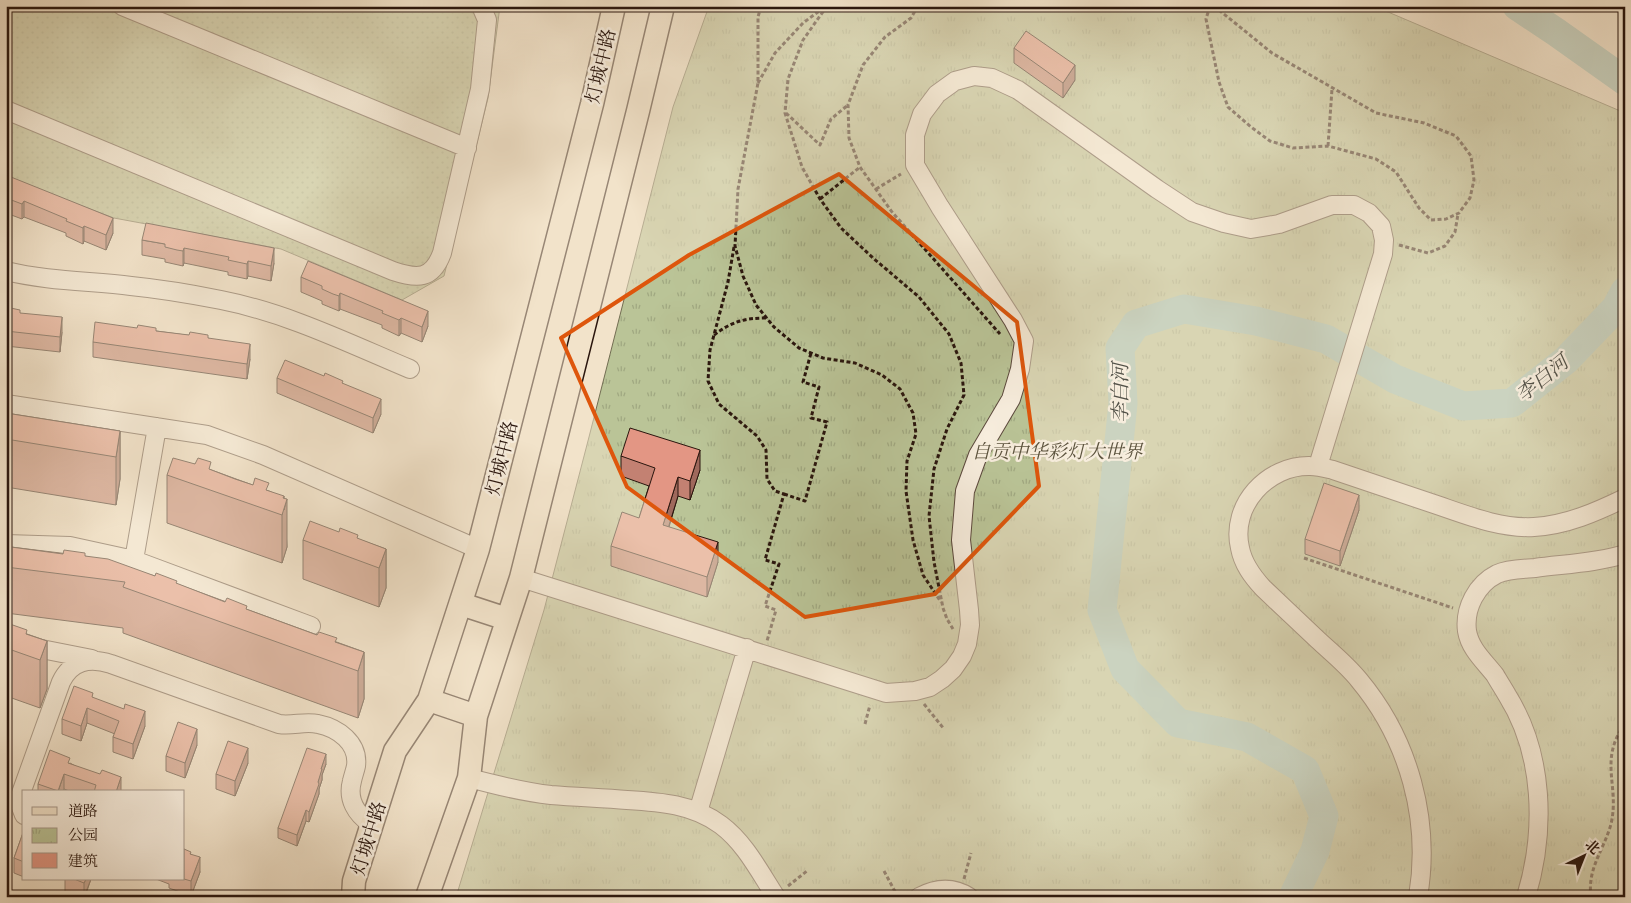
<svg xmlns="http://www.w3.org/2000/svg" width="1631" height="903" font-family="'Old Standard TT','Noto Serif SC',serif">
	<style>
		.grass { fill: url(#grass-dots); stroke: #726d52 }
		.park { fill: url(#park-tufts); stroke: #726d52 }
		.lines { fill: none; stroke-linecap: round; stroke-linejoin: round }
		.river { stroke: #9bbeb4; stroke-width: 29 }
		.minor-casing { stroke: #5c493d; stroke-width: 20 }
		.major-casing { stroke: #2a160e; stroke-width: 25 }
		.path { stroke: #2a160e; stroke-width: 3; stroke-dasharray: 4 2.5; stroke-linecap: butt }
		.minor { stroke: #f7eddd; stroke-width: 18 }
		.major { stroke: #f2e3ca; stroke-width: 22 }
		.wall { fill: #c38172; stroke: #2a160e }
		.shaded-wall { fill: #9f695c; stroke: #2a160e }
		.building { fill: #e39684; stroke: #2a160e }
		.marked { fill: none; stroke: #de560c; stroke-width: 4; stroke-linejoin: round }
		.labels { text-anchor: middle; stroke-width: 5; stroke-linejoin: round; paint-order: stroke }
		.street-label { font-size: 19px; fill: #2a160e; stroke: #f7eddd }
		.park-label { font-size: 19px; font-style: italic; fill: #5c533e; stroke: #f7eddd }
		.water-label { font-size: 20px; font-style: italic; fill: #525148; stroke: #f7eddd }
	</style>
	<defs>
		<pattern id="grass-dots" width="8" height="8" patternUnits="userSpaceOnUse" patternTransform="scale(1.25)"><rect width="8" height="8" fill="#bac497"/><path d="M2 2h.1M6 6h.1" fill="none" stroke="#a0a881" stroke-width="1.8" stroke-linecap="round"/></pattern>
		<pattern id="park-tufts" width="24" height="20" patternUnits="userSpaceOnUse" patternTransform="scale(1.25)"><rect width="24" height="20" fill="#bac497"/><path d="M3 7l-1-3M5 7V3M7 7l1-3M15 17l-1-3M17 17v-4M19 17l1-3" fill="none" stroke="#a0a881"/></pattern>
	</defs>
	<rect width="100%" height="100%" fill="#f2e3ca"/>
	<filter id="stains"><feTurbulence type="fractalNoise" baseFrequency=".004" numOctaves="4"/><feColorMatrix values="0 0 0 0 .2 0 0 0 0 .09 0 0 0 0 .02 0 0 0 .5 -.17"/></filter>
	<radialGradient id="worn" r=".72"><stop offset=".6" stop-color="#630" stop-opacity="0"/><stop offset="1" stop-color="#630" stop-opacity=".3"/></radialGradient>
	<path class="grass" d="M 6,6 L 500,6 L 488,98 L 444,276 L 402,300 L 281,249 L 114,218 L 6,178 Z"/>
	<path class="park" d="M 709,6 L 1374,6 L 1625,113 L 1625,897 L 456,897 L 544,610 L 589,437 L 673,107 Z"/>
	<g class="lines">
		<path class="river" d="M 1517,6 L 1556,32 L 1625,81
			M 1293,897 L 1315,851 L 1324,816 L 1305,770 L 1247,737 L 1178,723 L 1125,669 L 1102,610 L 1123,403 L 1120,348 L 1136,324 L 1184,309 L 1256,321 L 1326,339 L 1395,379 L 1463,406 L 1512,403 L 1566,360 L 1616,308 L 1625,291"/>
		<defs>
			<path id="minor" d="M 122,6 L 467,148
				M 6,110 L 393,271 C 417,279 432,280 442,253 L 480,89 L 487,20 L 481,6
				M 6,271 C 47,281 90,281 131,286 C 161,289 191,294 221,300 C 287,313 348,343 410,369
				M 6,404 L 207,435 L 263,455 L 478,549
				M 6,544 L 70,546 L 134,560 L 311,626
				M 134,560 L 157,427
				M 521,578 L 886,693 L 915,691 L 930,687 L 942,679 L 953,669 L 962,656 L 967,644 L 970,625 L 969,610 L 961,540 L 965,491 L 978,455 L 1011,399 L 1020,369 L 1024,341 L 1013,320 L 940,207 L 915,165 L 915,135 L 922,114 L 937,94 L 955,81 L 974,76 L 992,78 L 1018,90 L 1157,189 L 1192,212 L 1224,223 L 1251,229 L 1279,224 L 1332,205 L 1354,205 L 1369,213 L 1381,226 L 1384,240 L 1383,254 L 1318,466
				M 6,642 L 92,659
				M 469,778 C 496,785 523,792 551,795 C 576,797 601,798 627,800 C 660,802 693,804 721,825 C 745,843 759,871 776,897
				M 698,812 L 747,648
				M 24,815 L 19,802 L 20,796 L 61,682 C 71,661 89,657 111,664 L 279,724 C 293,726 305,721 318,724 C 338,728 359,743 356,766 C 355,771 353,776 352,781 C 347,799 356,814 371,824
				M 919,897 C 936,888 952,886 969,897
				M 1418,897 C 1431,820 1409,740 1359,680 C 1347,665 1332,653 1318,640 C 1300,623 1281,605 1263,588 C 1252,576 1243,564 1240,548 C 1230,505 1268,465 1310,466 C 1318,466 1325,468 1333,470 C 1366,481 1398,492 1431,503 C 1464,514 1499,529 1534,527 C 1567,525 1596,512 1625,498
				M 1526,897 C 1546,831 1544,754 1507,695 C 1503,688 1499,682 1495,675 C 1484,661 1470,649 1467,631 C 1464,608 1477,584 1497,574 C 1508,569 1523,569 1535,568 C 1564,564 1596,563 1625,554"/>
			<path id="major" d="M 461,604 L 507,619
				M 429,700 L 476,716
				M 353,897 L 354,881 L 395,751 L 429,700 L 478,549 L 592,104 L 614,6
				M 427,897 L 469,778 L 476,716 L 521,578 L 638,111 L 663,6"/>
		</defs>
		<use href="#minor" class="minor-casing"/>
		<use href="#major" class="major-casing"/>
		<path class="path" d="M 761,6 L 758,17 L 758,83 L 738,189 L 735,246 L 743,276 L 756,305 L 774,327 L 799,348 L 823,358 L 855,363 L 882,375 L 900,389 L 913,413 L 916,434 L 907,461 L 906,491 L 913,540 L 923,575 L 941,602
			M 827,6 L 803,40 L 788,79 L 785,113 L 802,167 L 820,199 L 841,228 L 873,258 L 919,297 L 949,334 L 961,363 L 964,395 L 947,429 L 934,469 L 929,516 L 934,562 L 943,608 L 947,619 L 953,629
			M 918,6 L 911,18 L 885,37 L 863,65 L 848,105 L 849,138 L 860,167 L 892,212 L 1000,334
			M 1210,6 L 1206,19 L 1219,82 L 1228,107 L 1251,127 L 1270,141 L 1293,148 L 1328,146 L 1376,159 L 1396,172 L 1419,208 L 1431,220 L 1446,219 L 1459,213 L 1470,198 L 1474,180 L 1471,156 L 1456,136 L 1424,123 L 1376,113 L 1272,53 L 1214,6
			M 758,83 L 775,53 L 803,23 L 826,6
			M 786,113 L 820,145 L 831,119 L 848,105
			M 1328,146 L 1332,89
			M 876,189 L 901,174
			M 820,199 L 860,167
			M 1399,245 L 1428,253 L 1445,246 L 1455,232 L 1458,214
			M 734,247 L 728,282 L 710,350 L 708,381 L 719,404 L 757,436 L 766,450 L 767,479 L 775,491 L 784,494 L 765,560 L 779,564 L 765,606 L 776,610 L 767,641
			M 714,335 C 731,322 744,318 766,318
			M 784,494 L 805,501 L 827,422 L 811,418 L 819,387 L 803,382 L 811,353
			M 1304,558 L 1453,608
			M 1622,570 L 1625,581
			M 924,704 L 944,729
			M 865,724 L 870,705
			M 884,871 L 898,897
			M 964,879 L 971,853
			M 788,886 L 807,871
			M 1591,897 C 1587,868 1604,850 1611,824 C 1620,786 1598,760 1625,724"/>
		<use href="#minor" class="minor"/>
		<use href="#major" class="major"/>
	</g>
	<path class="wall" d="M 1014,48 L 1075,80 L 1063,98 L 1014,63 Z
		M 6,175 L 113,233 L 106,250 L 84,241 L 83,244 L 66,236 L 66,233 L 24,217 L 22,219 L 6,213 Z
		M 142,240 L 274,263 L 271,281 L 248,276 L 247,279 L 228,275 L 228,272 L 184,263 L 183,266 L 165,262 L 165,259 L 142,255 Z
		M 301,277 L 428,326 L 422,342 L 401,333 L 399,336 L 382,328 L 382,325 L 340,309 L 339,311 L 322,304 L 322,301 L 301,292 Z
		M 6,307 L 62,332 L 60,352 L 6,346 Z
		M 156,331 L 208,338 L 250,359 L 247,379 L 93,357 L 93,342 Z
		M 277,378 L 343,384 L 381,414 L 373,433 L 277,393 Z
		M 6,413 L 120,431 L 120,479 L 116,505 L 6,487 Z
		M 621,456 L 700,470 L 690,500 L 678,496 L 669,527 L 718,562 L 707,597 L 611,566 L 611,546 L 639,518 L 649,486 L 621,476 Z
		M 195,464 L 269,491 L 284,498 L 287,547 L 282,563 L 167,523 L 167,475 Z
		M 1359,510 L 1340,566 L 1305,554 L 1305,539 Z
		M 358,539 L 386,549 L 386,588 L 379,607 L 303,579 L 303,540 Z
		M 6,543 L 11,547 L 85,556 L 155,576 L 364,652 L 364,699 L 358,718 L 123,633 L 123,628 L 6,613 Z
		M 6,624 L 27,634 L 47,641 L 47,689 L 40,708 L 6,696 Z
		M 93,698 L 145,726 L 133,759 L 113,752 L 113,737 L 115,734 L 87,723 L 81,741 L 62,734 L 62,719 Z
		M 197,745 L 185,778 L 166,771 L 166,756 Z
		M 70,763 L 121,792 L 72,792 L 64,789 L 63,792 L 38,792 L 38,784 Z
		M 248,763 L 235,796 L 216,789 L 216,774 Z
		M 326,764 L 322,775 L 322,780 L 319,789 L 319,794 L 309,822 L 306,821 L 297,846 L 278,838 L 278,828 Z
		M 24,830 L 24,877 L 14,873 L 14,858 Z
		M 184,849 L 191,854 L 200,872 L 191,896 L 169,888 L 169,884 L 156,879 L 184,879 Z
		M 65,879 L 91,879 L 85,897 L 80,897 L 65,891 Z"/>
	<path class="shaded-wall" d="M 1075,65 L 1075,80 L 1063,98 L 1063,83 Z
		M 24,201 L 24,217 L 22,219 L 22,204 Z
		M 113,218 L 113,233 L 106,250 L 106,235 Z
		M 84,226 L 84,241 L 83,244 L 83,228 Z
		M 184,248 L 184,263 L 183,266 L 183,251 Z
		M 274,248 L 274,263 L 271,281 L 271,266 Z
		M 248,261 L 248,276 L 247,279 L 247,264 Z
		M 340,293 L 340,309 L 339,311 L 339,296 Z
		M 428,311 L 428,326 L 422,342 L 422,327 Z
		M 62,317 L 62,332 L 60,352 L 60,337 Z
		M 401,318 L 401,333 L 399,336 L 399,320 Z
		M 250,344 L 250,359 L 247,379 L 247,364 Z
		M 381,399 L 381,414 L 373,433 L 373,418 Z
		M 120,431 L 120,479 L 116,505 L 116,457 Z
		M 700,450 L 700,470 L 690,500 L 690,481 Z
		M 678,477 L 678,496 L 663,545 L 663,525 Z
		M 1359,495 L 1359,510 L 1340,566 L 1340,551 Z
		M 284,496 L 284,510 L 287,499 L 287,547 L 282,563 L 282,515 Z
		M 718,542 L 718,562 L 707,597 L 707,577 Z
		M 386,549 L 386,588 L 379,607 L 379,568 Z
		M 47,641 L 47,689 L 40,708 L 40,660 Z
		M 364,652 L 364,699 L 358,718 L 358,671 Z
		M 87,708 L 87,723 L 81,741 L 81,726 Z
		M 145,711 L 145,726 L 133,759 L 133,744 Z
		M 197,729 L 197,745 L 185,778 L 185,763 Z
		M 248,748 L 248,763 L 235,796 L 235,781 Z
		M 326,754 L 326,764 L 322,775 L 322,780 L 319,789 L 319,794 L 309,822 L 309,812 L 318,782 L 321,769 Z
		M 9,761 L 9,800 L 6,807 L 6,768 Z
		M 64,774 L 64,789 L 63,792 L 58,792 Z
		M 121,777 L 121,792 L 116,792 Z
		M 306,810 L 306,821 L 297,846 L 297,835 Z
		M 200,857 L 200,872 L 191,896 L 191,881 Z
		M 86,879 L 91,879 L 84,897 L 84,883 Z"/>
	<path class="building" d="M 1026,31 L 1075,65 L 1063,83 L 1014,48 Z
		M 6,175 L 113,218 L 106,235 L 84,226 L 83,228 L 66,221 L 67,219 L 24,201 L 22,204 L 6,198 Z
		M 146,223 L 274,248 L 271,266 L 248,261 L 247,264 L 228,260 L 229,257 L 184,248 L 183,251 L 177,250 L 165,247 L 165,244 L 142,240 Z
		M 308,261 L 428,311 L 422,327 L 401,318 L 399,320 L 382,313 L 383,311 L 340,293 L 339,296 L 333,294 L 322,289 L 322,286 L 301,277 Z
		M 6,307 L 20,310 L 20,313 L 62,317 L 60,337 L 6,331 Z
		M 95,322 L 137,328 L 138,325 L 156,328 L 156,331 L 189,335 L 190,332 L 208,335 L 208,338 L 250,344 L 247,364 L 93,342 Z
		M 285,360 L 324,376 L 325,373 L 343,381 L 342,383 L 381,399 L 373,418 L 277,378 Z
		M 6,413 L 120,431 L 116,457 L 6,439 Z
		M 630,428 L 700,450 L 690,481 L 678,477 L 663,525 L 718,542 L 707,577 L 611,546 L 622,512 L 639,518 L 655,468 L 621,456 Z
		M 173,458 L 195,464 L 198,458 L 211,462 L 209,469 L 235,479 L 253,485 L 255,478 L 269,483 L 266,490 L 284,496 L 283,498 L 287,499 L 282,515 L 167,475 Z
		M 1324,483 L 1359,495 L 1340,551 L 1305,539 Z
		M 310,521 L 339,532 L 340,528 L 358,535 L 357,538 L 386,549 L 379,568 L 303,540 Z
		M 6,543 L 11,544 L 11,547 L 63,554 L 64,550 L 85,553 L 85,556 L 108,559 L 155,576 L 156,573 L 177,581 L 176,583 L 225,602 L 227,598 L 247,606 L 246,609 L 317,635 L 319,632 L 337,638 L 335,642 L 364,652 L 358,671 L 123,587 L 125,582 L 6,567 Z
		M 7,623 L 27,630 L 26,634 L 47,641 L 40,660 L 6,648 Z
		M 74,686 L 93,693 L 92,697 L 124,709 L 125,704 L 145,711 L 133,744 L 113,737 L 119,721 L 87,708 L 81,726 L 62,719 Z
		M 178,722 L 197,729 L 185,763 L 166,756 Z
		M 228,741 L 248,748 L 235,781 L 216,774 Z
		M 307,748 L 326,754 L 321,769 L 322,769 L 318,782 L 319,784 L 309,812 L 306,810 L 297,835 L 278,828 Z
		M 50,750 L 70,758 L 68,763 L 100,774 L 102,770 L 121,777 L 116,792 L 94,792 L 96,785 L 64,774 L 58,791 L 38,784 Z
		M 6,760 L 9,761 L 6,768 Z
		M 24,830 L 24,862 L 14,858 Z
		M 184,849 L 191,852 L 190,854 L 200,857 L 191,881 L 184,879 Z
		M 74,879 L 86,879 L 84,883 Z"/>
	<path d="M0 0H1631V903H0ZM 839,174 L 1017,322 L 1039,486 L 935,594 L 805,617 L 627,487 L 561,338 L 689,255 Z" fill="#f2e3ca" fill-opacity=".55" fill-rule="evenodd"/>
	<path class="marked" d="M 839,174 L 1017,322 L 1039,486 L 935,594 L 805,617 L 627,487 L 561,338 L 689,255 Z"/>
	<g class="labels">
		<g class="street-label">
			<text transform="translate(600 66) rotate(-77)" y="7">灯城中路</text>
			<text transform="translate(501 458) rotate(-76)" y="7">灯城中路</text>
			<text transform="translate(368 838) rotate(-73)" y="7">灯城中路</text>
		</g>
		<g class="park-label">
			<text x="1057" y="458">自贡中华彩灯大世界</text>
		</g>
		<g class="water-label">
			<text transform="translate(1542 378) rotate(-39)" y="7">李白河</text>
			<text transform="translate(1120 393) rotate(-90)" y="7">李白河</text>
		</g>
	</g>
	<rect width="1631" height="903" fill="none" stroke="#f2e3ca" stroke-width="25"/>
	<rect x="8" y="8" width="1616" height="888" fill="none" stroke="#2a160e" stroke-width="2.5"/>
	<rect x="12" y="12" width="1606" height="878" fill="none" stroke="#2a160e"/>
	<rect x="22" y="790" width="162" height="90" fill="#f7eddd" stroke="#a5978a"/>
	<rect x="32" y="807" width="25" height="8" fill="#f2e3ca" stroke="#a5978a"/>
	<text x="68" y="816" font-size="15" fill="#2a160e">道路</text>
	<rect x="32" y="828" width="25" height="15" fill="url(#park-tufts)" stroke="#a5978a"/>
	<text x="68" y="840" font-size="15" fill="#2a160e">公园</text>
	<rect x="32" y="853" width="25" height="15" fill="#e39684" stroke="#a5978a"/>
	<text x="68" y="866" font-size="15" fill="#2a160e">建筑</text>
	<g transform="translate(1584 856) rotate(43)" stroke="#f7eddd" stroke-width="4" paint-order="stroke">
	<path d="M0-4L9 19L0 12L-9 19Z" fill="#2a160e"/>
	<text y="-8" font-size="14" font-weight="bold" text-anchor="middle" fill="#2a160e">北</text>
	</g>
	<rect width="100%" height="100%" filter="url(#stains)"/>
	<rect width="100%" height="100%" fill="url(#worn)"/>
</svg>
